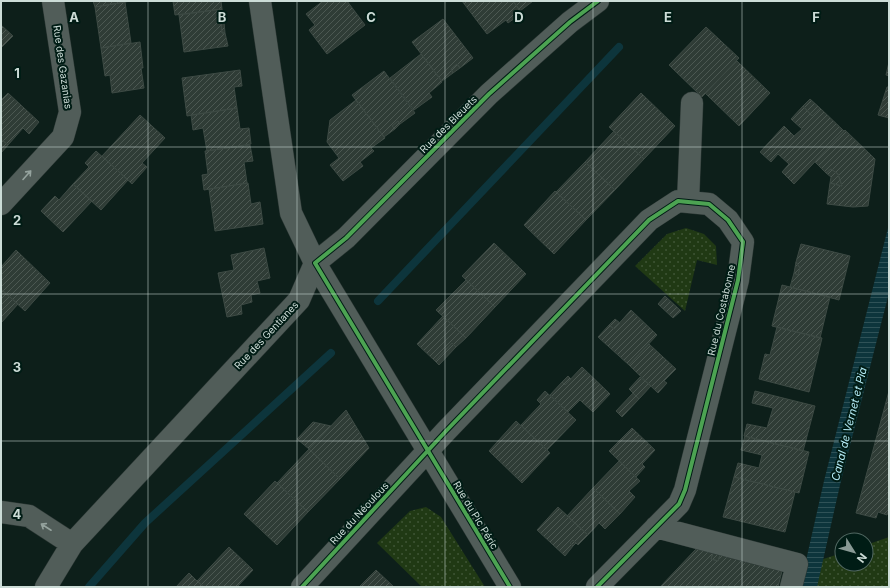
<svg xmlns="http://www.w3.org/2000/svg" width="890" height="588" font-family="Inter,sans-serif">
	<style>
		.grass { fill: url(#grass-dots) }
		.water { fill: url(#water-rules) }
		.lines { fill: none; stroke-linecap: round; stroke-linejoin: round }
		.stream { stroke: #0d353c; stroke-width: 8 }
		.building { fill: url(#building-hatch); stroke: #3d4a44 }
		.minor-casing { stroke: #2b3734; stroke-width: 23 }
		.minor { stroke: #515d59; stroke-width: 22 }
		.cycleway-casing { stroke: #001c15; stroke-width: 6 }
		.cycleway { stroke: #4ca352; stroke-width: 4 }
		.oneway { stroke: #95a39e }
		.grid { fill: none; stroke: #ccdcd7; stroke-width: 1; stroke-opacity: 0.55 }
		.labels { text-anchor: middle; stroke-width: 4; stroke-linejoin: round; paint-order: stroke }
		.street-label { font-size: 10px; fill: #ccdcd7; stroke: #001c15 }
		.water-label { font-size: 11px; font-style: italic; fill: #b3ebf6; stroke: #001c15 }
		.grid-label { font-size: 13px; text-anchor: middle; font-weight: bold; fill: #ccdcd7; stroke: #001c15; stroke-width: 4; stroke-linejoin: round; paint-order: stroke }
	</style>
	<defs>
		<pattern id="grass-dots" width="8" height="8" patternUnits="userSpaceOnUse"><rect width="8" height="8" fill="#203914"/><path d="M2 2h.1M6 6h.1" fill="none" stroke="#3f5535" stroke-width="1.8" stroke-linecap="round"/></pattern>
		<pattern id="water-rules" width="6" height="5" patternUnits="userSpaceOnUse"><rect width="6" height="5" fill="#0d353c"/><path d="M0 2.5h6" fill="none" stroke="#2f5257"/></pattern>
		<pattern id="building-hatch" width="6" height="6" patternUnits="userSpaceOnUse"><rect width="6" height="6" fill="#2f3c36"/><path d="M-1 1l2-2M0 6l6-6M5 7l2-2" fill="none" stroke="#4c5852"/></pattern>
	</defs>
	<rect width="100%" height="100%" fill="#0d1f1a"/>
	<path class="grass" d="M 686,228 L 704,234 L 716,246 L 717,265 L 697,260 L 685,311 L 635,266 L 667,234 Z
		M 426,507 L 441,517 L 485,587 L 422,587 L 377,543 L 410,511 Z
		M 889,537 L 889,587 L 816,587 L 817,561 L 842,553 L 842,564 L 866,564 L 866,545 Z"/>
	<path class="water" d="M 889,224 L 889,293 L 882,320 L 840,485 L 817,587 L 800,587 L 824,481 Z"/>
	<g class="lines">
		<path class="stream" d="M 378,301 L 619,47
			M 89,587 L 145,523 L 331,353"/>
	</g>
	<path class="building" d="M 93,1 L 131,1 L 95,7 Z
		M 173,1 L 221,1 L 222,9 L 175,15 Z
		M 323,1 L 347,1 L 365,25 L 327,54 L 309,30 L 315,25 L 306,14 Z
		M 462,1 L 513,1 L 522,13 L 508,23 L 506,20 L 487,34 Z
		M 513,1 L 533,1 L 520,11 Z
		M 125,2 L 131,43 L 101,48 L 95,7 Z
		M 222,9 L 224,22 L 221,23 L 222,33 L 225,33 L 228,46 L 184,52 L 179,15 Z
		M 443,19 L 473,58 L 460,68 L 457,64 L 451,69 L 453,73 L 442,81 L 412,42 Z
		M 224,22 L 225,33 L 222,33 L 221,23 Z
		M 1,25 L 13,36 L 1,48 Z
		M 706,27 L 739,58 L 702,97 L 669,65 Z
		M 140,42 L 143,68 L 141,68 L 144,88 L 112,93 L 110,75 L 105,76 L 101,48 Z
		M 421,54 L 442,82 L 429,93 L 432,97 L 414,110 L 390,78 Z
		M 737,61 L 770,93 L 739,126 L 705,93 Z
		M 889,62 L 889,76 L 886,75 Z
		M 457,64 L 460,68 L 453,73 L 451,69 Z
		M 240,70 L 242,86 L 234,87 L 237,108 L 187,116 L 182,78 Z
		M 384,71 L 415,113 L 400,124 L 398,121 L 392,126 L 395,129 L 384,137 L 352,95 Z
		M 887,87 L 889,87 L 889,118 L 878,115 Z
		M 8,93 L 39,122 L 29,134 L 23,128 L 8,145 L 1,139 L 1,100 Z
		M 641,93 L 675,126 L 644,159 L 609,127 Z
		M 810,99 L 820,108 L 812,116 L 803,106 Z
		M 356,100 L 385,138 L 371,148 L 374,151 L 360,162 L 363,166 L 343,181 L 330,165 L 339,158 L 327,142 L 330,120 Z
		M 803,106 L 812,116 L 820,108 L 844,131 L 794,184 L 782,172 L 789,164 L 778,154 L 771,162 L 760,152 L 784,126 L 794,136 L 802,129 L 791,119 Z
		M 237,108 L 240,129 L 249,128 L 251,144 L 207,151 L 203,128 L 193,130 L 191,115 Z
		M 140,115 L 165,138 L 142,163 L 147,167 L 132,184 L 102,156 Z
		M 398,121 L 400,124 L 395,129 L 392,126 Z
		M 845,130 L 875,159 L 868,206 L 853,207 L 827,204 L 830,183 L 842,186 L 838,174 L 831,169 L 826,173 L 815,162 Z
		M 614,131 L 644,159 L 615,190 L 585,162 Z
		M 1,139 L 8,145 L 1,153 Z
		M 250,145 L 253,161 L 244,162 L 247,183 L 204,190 L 202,175 L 208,174 L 205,151 Z
		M 96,151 L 128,180 L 101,210 L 73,184 L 89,167 L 85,163 Z
		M 585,162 L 615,190 L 586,220 L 556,192 Z
		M 831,169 L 838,174 L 842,186 L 830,183 L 831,177 L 826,173 Z
		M 248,183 L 251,204 L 260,202 L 263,224 L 215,231 L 209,189 Z
		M 73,184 L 92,201 L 63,232 L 41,211 L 55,196 L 59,200 Z
		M 555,191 L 586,220 L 554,254 L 524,225 Z
		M 494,243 L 526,274 L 495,307 L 462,276 Z
		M 801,244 L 850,256 L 839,300 L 790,287 L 794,273 L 798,275 L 800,268 L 796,262 Z
		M 264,248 L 270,278 L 257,281 L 260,293 L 251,295 L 252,302 L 241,305 L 242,314 L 227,317 L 218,273 L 234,270 L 231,255 Z
		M 16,250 L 50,283 L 25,311 L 1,289 L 1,267 Z
		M 796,262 L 800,268 L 798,275 L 794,273 Z
		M 466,280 L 495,307 L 466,338 L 436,310 Z
		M 782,285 L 830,297 L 820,338 L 772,326 Z
		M 1,289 L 18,304 L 1,323 Z
		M 665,296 L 681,311 L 673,318 L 658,304 Z
		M 631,310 L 657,335 L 629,365 L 598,337 L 609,325 L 614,329 Z
		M 443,316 L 466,338 L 456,347 L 452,343 L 435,361 L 417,344 Z
		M 615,319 L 620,323 L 614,329 L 609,325 Z
		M 777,327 L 822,338 L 809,392 L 759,379 L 765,354 L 770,355 Z
		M 452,343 L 456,347 L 439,365 L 435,361 Z
		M 649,344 L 676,369 L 664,381 L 667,383 L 658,393 L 629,365 Z
		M 582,367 L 610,394 L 593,412 L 580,400 L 568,412 L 550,395 L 562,382 L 565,385 Z
		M 568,376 L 571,379 L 565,385 L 562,382 Z
		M 640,377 L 651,386 L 639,399 L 629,389 Z
		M 545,391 L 576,420 L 547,450 L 521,425 L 541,404 L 537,400 Z
		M 755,391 L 815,406 L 803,451 L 744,436 L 747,424 L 767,428 L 773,408 L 752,403 Z
		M 889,391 L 889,510 L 887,515 L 878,512 L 876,518 L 856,513 Z
		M 633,393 L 639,399 L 622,417 L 616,411 Z
		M 346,410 L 369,448 L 340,479 L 309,449 Z
		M 516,421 L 550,453 L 522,483 L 489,451 Z
		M 313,422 L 331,426 L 309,449 L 297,439 Z
		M 632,428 L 655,450 L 642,464 L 645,467 L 636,477 L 609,451 Z
		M 745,436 L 809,452 L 799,493 L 734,477 L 738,463 L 759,468 L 762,455 L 741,450 Z
		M 309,449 L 340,479 L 308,512 L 277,483 Z
		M 619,461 L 640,481 L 629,491 L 635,497 L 620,514 L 593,488 Z
		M 734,477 L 795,492 L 785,532 L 723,517 Z
		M 275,481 L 308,512 L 277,545 L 244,514 Z
		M 593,488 L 620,514 L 605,529 L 599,523 L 588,535 L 567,516 Z
		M 558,507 L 588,535 L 578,545 L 573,540 L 570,543 L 573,546 L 565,556 L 537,530 Z
		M 573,540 L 576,543 L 573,546 L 570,543 Z
		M 229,547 L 253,570 L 237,587 L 204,587 L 197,581 Z
		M 696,549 L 713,553 L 711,559 L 718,561 L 720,555 L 782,571 L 778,587 L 660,587 Z
		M 713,553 L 720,555 L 718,561 L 711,559 Z
		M 376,570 L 394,587 L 359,587 Z
		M 189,573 L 197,581 L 204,587 L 176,587 Z"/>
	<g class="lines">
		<defs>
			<path id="minor" d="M 688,202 L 692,103
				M 1,204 L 63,137 L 70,112 L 53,1
				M 1,512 L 29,516 L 72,544 L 46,587
				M 656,527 L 797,564 L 791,587
				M 72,544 L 299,300 L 315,263 L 291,213 L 260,1
				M 302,587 L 446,431 L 649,220 L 678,201 L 709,204 L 728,220 L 743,242 L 738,280 L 685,490 L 679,504 L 597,587
				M 510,587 L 315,263 L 346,238 L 489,94 L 570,22 L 598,1"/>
		</defs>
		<use href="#minor" class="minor-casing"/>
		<use href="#minor" class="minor"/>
		<defs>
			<path id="cycleway" d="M 302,587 L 446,431 L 649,220 L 678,201 L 709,204 L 728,220 L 743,242 L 738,280 L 685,490 L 679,504 L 597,587
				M 510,587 L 315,263 L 346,238 L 489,94 L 570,22 L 598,1"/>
		</defs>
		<use href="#cycleway" class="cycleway-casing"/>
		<use href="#cycleway" class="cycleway"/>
	</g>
	<defs><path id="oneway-shaft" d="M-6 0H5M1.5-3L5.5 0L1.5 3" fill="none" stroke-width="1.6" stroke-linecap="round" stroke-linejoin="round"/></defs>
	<g class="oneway">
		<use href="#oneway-shaft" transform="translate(27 175) rotate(-48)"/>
		<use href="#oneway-shaft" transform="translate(46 527) rotate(-147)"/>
	</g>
	<path class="grid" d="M 148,1 L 148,587M 297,1 L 297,587M 445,1 L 445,587M 593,1 L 593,587M 742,1 L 742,587M 1,147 L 889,147M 1,294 L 889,294M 1,441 L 889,441"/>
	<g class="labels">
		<g class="street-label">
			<text transform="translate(63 67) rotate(82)" y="4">Rue des Gazanias</text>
			<text transform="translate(448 124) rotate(-45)" y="4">Rue des Bleuets</text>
			<text transform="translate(721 310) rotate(-77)" y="4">Rue du Costabonne</text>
			<text transform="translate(266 335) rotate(-47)" y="4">Rue des Gentianes</text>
			<text transform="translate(359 513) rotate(-47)" y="4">Rue du Néoulous</text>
			<text transform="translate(476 515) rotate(59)" y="4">Rue du Pic Péric</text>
		</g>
		<g class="water-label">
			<text transform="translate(849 424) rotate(-76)" y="4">Canal de Vernet et Pia</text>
		</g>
	</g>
	<g class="grid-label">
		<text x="74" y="22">A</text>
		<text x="222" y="22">B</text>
		<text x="371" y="22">C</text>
		<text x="519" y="22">D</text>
		<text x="668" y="22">E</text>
		<text x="816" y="22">F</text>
		<text x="17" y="78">1</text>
		<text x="17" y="225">2</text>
		<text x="17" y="372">3</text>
		<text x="17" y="519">4</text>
	</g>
	<rect width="890" height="588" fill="none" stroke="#ccdcd7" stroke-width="4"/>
	<g transform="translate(854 552) rotate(127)"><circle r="19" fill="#001c15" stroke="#526963"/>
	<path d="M0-3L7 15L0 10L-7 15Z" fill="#899a95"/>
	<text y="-6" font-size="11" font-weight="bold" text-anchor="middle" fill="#ccdcd7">N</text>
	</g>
</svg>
